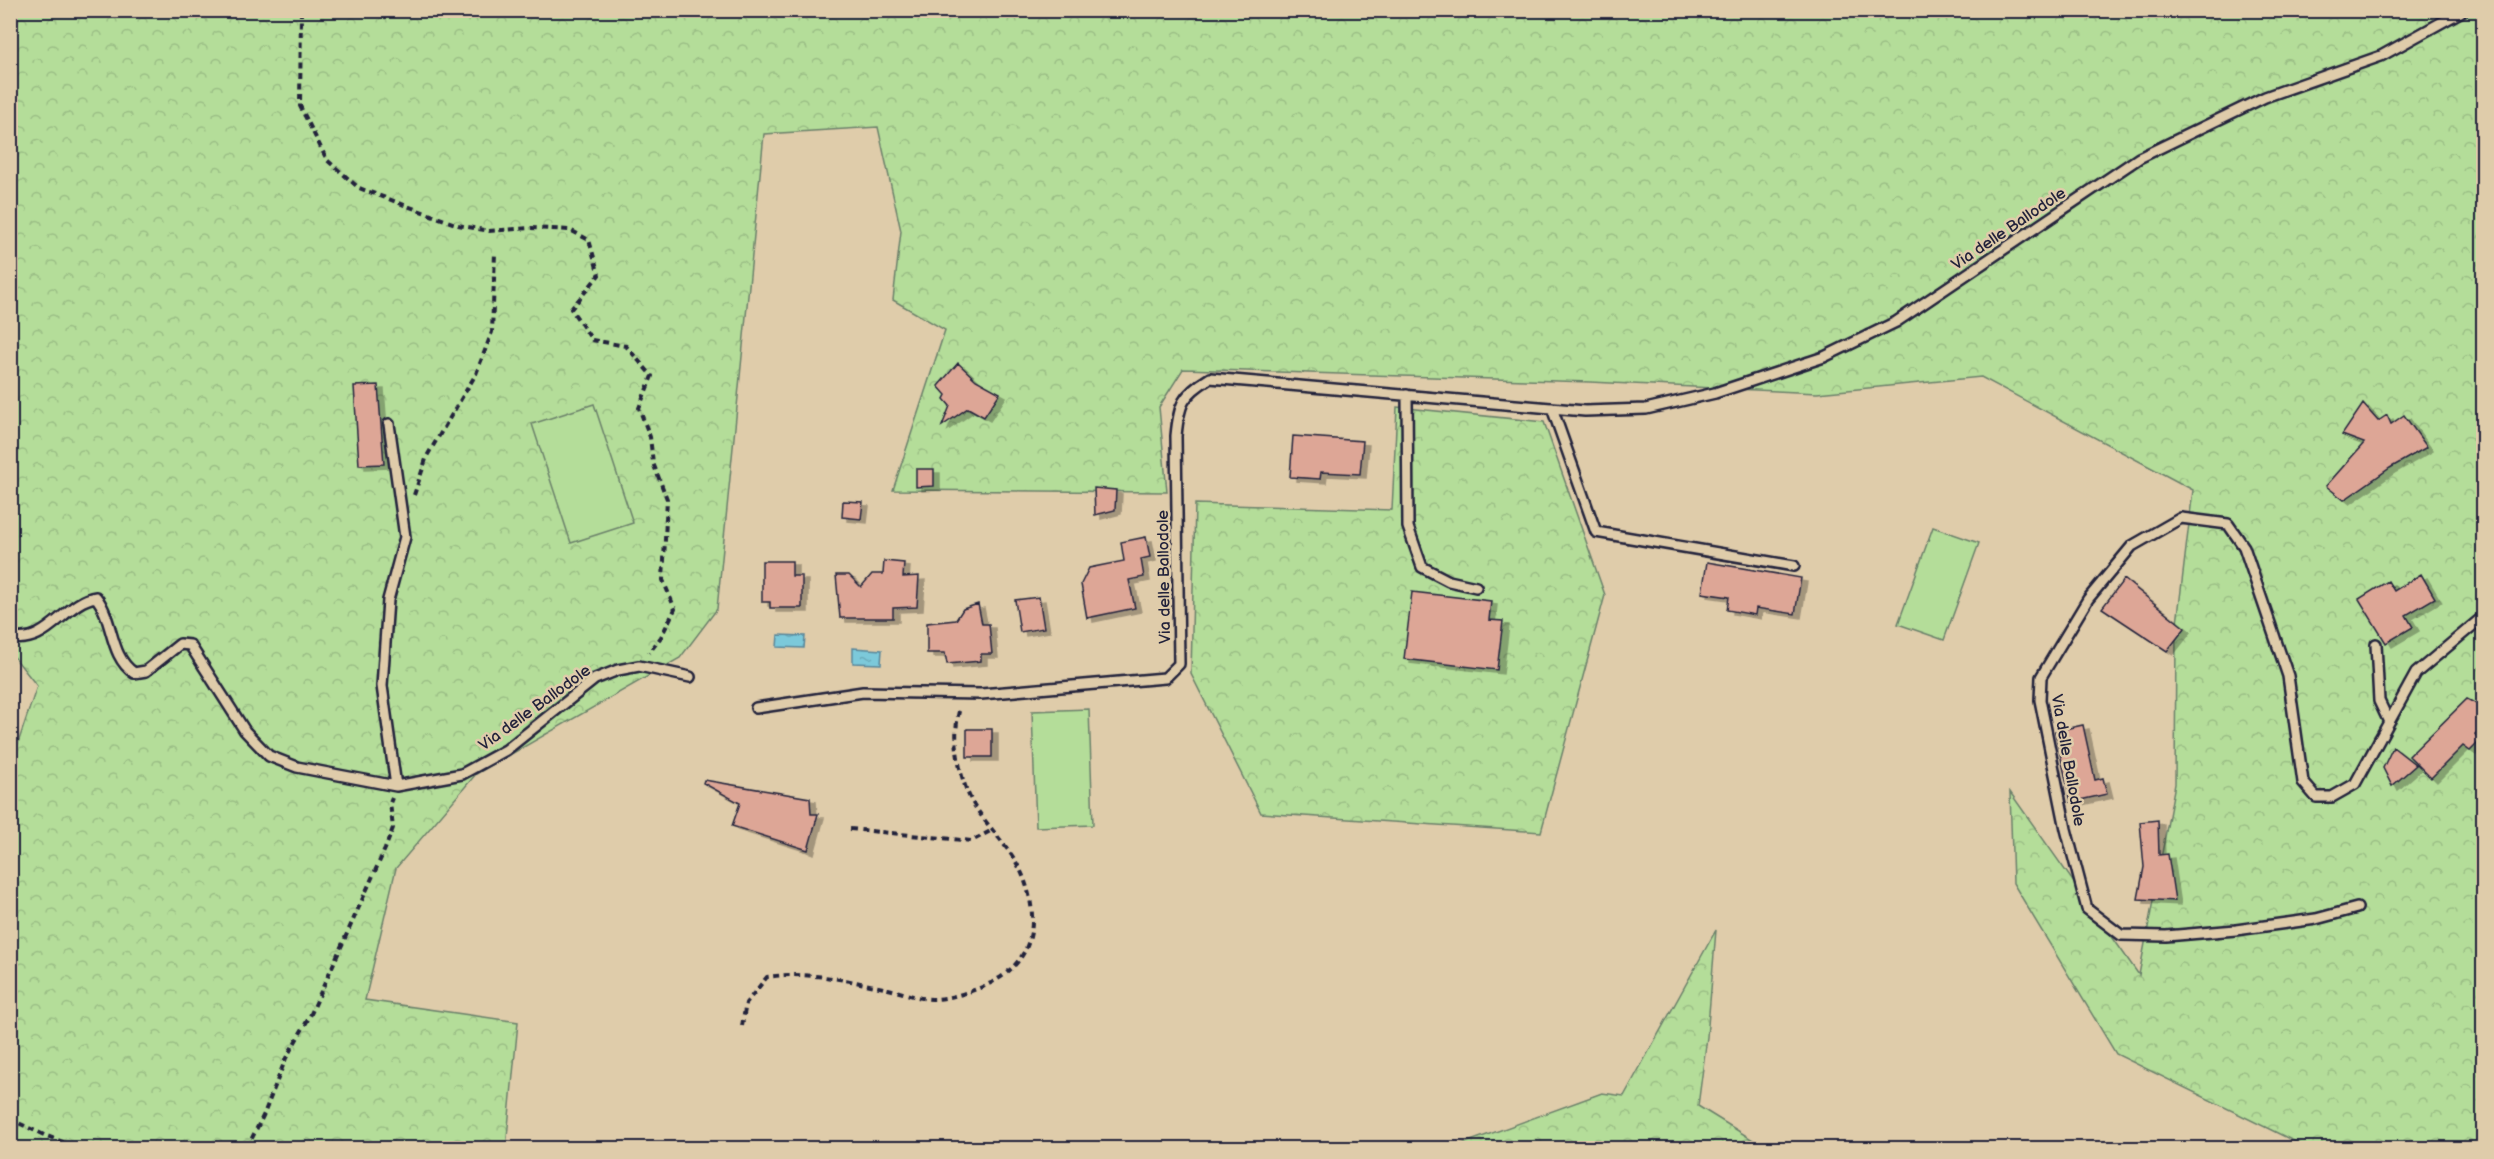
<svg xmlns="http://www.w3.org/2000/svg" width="2494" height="1159" font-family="'Balsamiq Sans',sans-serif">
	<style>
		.forest { fill: url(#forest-crowns); stroke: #6b806a; stroke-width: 1.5 }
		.garden { fill: #b4dd99; stroke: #6b806a; stroke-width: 1.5 }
		.water { fill: url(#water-ripples); stroke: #58869a; stroke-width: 1.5 }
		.building { fill: #dda696; stroke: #22223b; stroke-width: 1.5; filter: url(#shadow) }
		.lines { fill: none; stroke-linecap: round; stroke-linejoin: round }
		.service-casing { stroke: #22223b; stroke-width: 14 }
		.path { stroke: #22223b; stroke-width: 4; stroke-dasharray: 6 4.5; stroke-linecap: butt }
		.service { stroke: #dfccaa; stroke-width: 9 }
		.labels { text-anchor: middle; stroke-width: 5; stroke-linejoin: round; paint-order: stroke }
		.street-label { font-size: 16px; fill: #22223b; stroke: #dfccaa }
	</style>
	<defs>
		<pattern id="forest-crowns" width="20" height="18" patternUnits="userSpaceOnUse" patternTransform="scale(1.5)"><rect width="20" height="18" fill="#b4dd99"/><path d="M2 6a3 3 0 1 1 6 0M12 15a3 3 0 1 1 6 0" fill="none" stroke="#9abd85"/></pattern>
		<pattern id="water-ripples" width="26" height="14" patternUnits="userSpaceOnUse" patternTransform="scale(1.5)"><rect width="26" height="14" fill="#7cc9da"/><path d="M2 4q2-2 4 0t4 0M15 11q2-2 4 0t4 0" fill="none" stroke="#6bacbc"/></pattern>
		<filter id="shadow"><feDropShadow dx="6" dy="4" stdDeviation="0" flood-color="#0004"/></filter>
	</defs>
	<rect width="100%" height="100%" fill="#dfccaa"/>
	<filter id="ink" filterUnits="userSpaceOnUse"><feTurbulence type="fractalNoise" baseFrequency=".0167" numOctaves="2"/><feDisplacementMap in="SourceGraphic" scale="12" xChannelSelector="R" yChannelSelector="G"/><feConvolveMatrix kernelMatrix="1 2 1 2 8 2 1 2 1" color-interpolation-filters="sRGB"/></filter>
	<g filter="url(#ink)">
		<path class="forest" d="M 11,11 L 2483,11 L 2483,1148 L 2308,1148 L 2116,1054 L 2013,883 L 2010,792 L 2139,975 L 2175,784 L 2176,632 L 2193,490 L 1981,377 L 1817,393 L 1590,382 L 1183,369 L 1159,407 L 1167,492 L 893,490 L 945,330 L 893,300 L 901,231 L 878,127 L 764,134 L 717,609 L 680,658 L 476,774 L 396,868 L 365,1000 L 518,1022 L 506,1148 L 11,1148 L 11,764 L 37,686 L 11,653 Z
			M 1397,407 L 1544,422 L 1605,595 L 1541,832 L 1261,813 L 1191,674 L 1195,504 L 1392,510 Z
			M 1716,930 L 1707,1037 L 1698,1106 L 1766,1148 L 1439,1148 L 1454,1147 L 1602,1093 L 1624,1096 Z"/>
		<path class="garden" d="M 594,404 L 633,523 L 571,543 L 532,424 Z
			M 1933,527 L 1979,543 L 1944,640 L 1898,624 Z
			M 1089,709 L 1093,825 L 1036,827 L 1032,711 Z"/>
		<path class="water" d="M 778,635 L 805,636 L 804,648 L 777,647 Z
			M 853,648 L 882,650 L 881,664 L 853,663 Z"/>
		<path class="building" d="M 958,363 L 976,380 L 1000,393 L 984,417 L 968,408 L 942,426 L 950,406 L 944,399 L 946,395 L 938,386 Z
			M 378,385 L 384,464 L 359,465 L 354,386 Z
			M 2363,404 L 2378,421 L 2387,415 L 2391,424 L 2404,415 L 2427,447 L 2390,468 L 2344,500 L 2326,486 L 2364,443 L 2342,435 Z
			M 1293,436 L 1363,441 L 1360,474 L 1321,472 L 1320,479 L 1290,477 Z
			M 916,469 L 934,469 L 934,486 L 916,487 Z
			M 1094,488 L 1116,490 L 1115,510 L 1095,515 Z
			M 843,501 L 863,502 L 861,519 L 842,517 Z
			M 1146,537 L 1150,557 L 1141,559 L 1144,577 L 1129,580 L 1135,608 L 1087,618 L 1081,584 L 1089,568 L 1124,561 L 1121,542 Z
			M 762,561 L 792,561 L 792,576 L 802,576 L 802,608 L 770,608 L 770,602 L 762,602 Z
			M 884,561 L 904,563 L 903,577 L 919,576 L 917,607 L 893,608 L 893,618 L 840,618 L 836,575 L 849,575 L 861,587 L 872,574 L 883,574 Z
			M 1707,562 L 1801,578 L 1795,614 L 1756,608 L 1755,615 L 1727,610 L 1729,597 L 1702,593 Z
			M 2421,574 L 2435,598 L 2406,615 L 2413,627 L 2386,643 L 2359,599 L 2388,581 L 2394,591 Z
			M 2124,579 L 2185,628 L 2167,651 L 2102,608 Z
			M 1412,592 L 1491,601 L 1489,620 L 1503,621 L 1497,670 L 1404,659 Z
			M 1039,597 L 1044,628 L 1020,632 L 1015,600 Z
			M 978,604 L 982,624 L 989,624 L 992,654 L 981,654 L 981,661 L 947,664 L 945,653 L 927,653 L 927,623 L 956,620 L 963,609 Z
			M 2467,699 L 2484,708 L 2484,726 L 2475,734 L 2480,741 L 2470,751 L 2463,746 L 2431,778 L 2409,756 Z
			M 2083,725 L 2095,780 L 2103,778 L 2107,794 L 2071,802 L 2055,731 Z
			M 967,729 L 992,729 L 992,757 L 967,757 Z
			M 2393,747 L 2416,765 L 2392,786 L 2383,768 Z
			M 704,780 L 810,798 L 811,814 L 818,814 L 808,850 L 732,826 L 740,803 L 703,783 Z
			M 2158,820 L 2159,855 L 2168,854 L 2175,901 L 2138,899 L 2144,867 L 2140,822 Z"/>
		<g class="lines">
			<defs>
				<path id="service" d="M 1407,395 L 1408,527 L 1422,567 L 1449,581 L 1476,587
					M 1552,408 L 1596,532 L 1794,566
					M 389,424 L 405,537 L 388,600 L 382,686 L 396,786
					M 10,637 C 47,647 65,601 96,597 C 114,620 109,656 134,673 L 146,671 L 180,644 L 190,645 L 245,731 L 269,756 L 297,767 L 396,786 L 462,774 L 506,750 L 595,679 L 618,670 L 639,666 L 690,677
					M 2376,644 L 2379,701 L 2389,722
					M 756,708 L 863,692 L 981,694 L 1165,678 L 1179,664 L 1176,436 C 1179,404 1182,395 1210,378 L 1585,411 L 1646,409 L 1715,393 L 1824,357 L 1896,322 L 2139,158 L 2265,97 L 2381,56 L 2464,10
					M 2357,908 L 2316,919 L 2236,930 L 2166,936 L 2121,935 L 2087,909 L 2066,829 L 2040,700 L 2041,677 L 2088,599 L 2132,546 L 2181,518 L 2228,524 L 2244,547 L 2288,676 L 2303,782 L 2316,797 L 2332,797 L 2355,784 L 2416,673 L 2484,616"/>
			</defs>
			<use href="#service" class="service-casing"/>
			<path class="path" d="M 301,10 L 300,106 L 327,160 L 359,188 L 458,225 L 489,231 L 531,228 L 570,230 L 589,240 L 599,275 L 571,309 L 592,340 L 626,346 L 652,376 L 639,408 L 650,437 L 653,463 L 667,499 L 663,580 L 675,609 L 661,637 L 649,653
				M 414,495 L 427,456 L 476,374 L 492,332 L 495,253
				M 850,829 L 972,841 L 994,829
				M 742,1026 L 746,1003 L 767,977 C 807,971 848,980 888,989 C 902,992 918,999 932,999 C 947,999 963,994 977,989 C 1031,969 1043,927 1023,876 C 1012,849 989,829 974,805 C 959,781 951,735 960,708
				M 10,1119 L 44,1135 L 80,1148
				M 247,1148 L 264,1114 L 286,1058 L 310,1016 L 385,849 L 393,828 L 390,803 L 392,798"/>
			<use href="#service" class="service"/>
		</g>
	</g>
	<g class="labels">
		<g class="street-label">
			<text transform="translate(2008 228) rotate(-34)" y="6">Via delle Ballodole</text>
			<text transform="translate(1163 577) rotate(-91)" y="6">Via delle Ballodole</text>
			<text transform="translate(534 707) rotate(-36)" y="6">Via delle Ballodole</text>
			<text transform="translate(2069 760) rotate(80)" y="6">Via delle Ballodole</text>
		</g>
	</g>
	<rect width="2494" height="1159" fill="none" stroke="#dfccaa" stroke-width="36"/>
	<rect x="18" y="18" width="2458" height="1123" fill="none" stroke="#22223b" stroke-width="2" filter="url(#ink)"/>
</svg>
